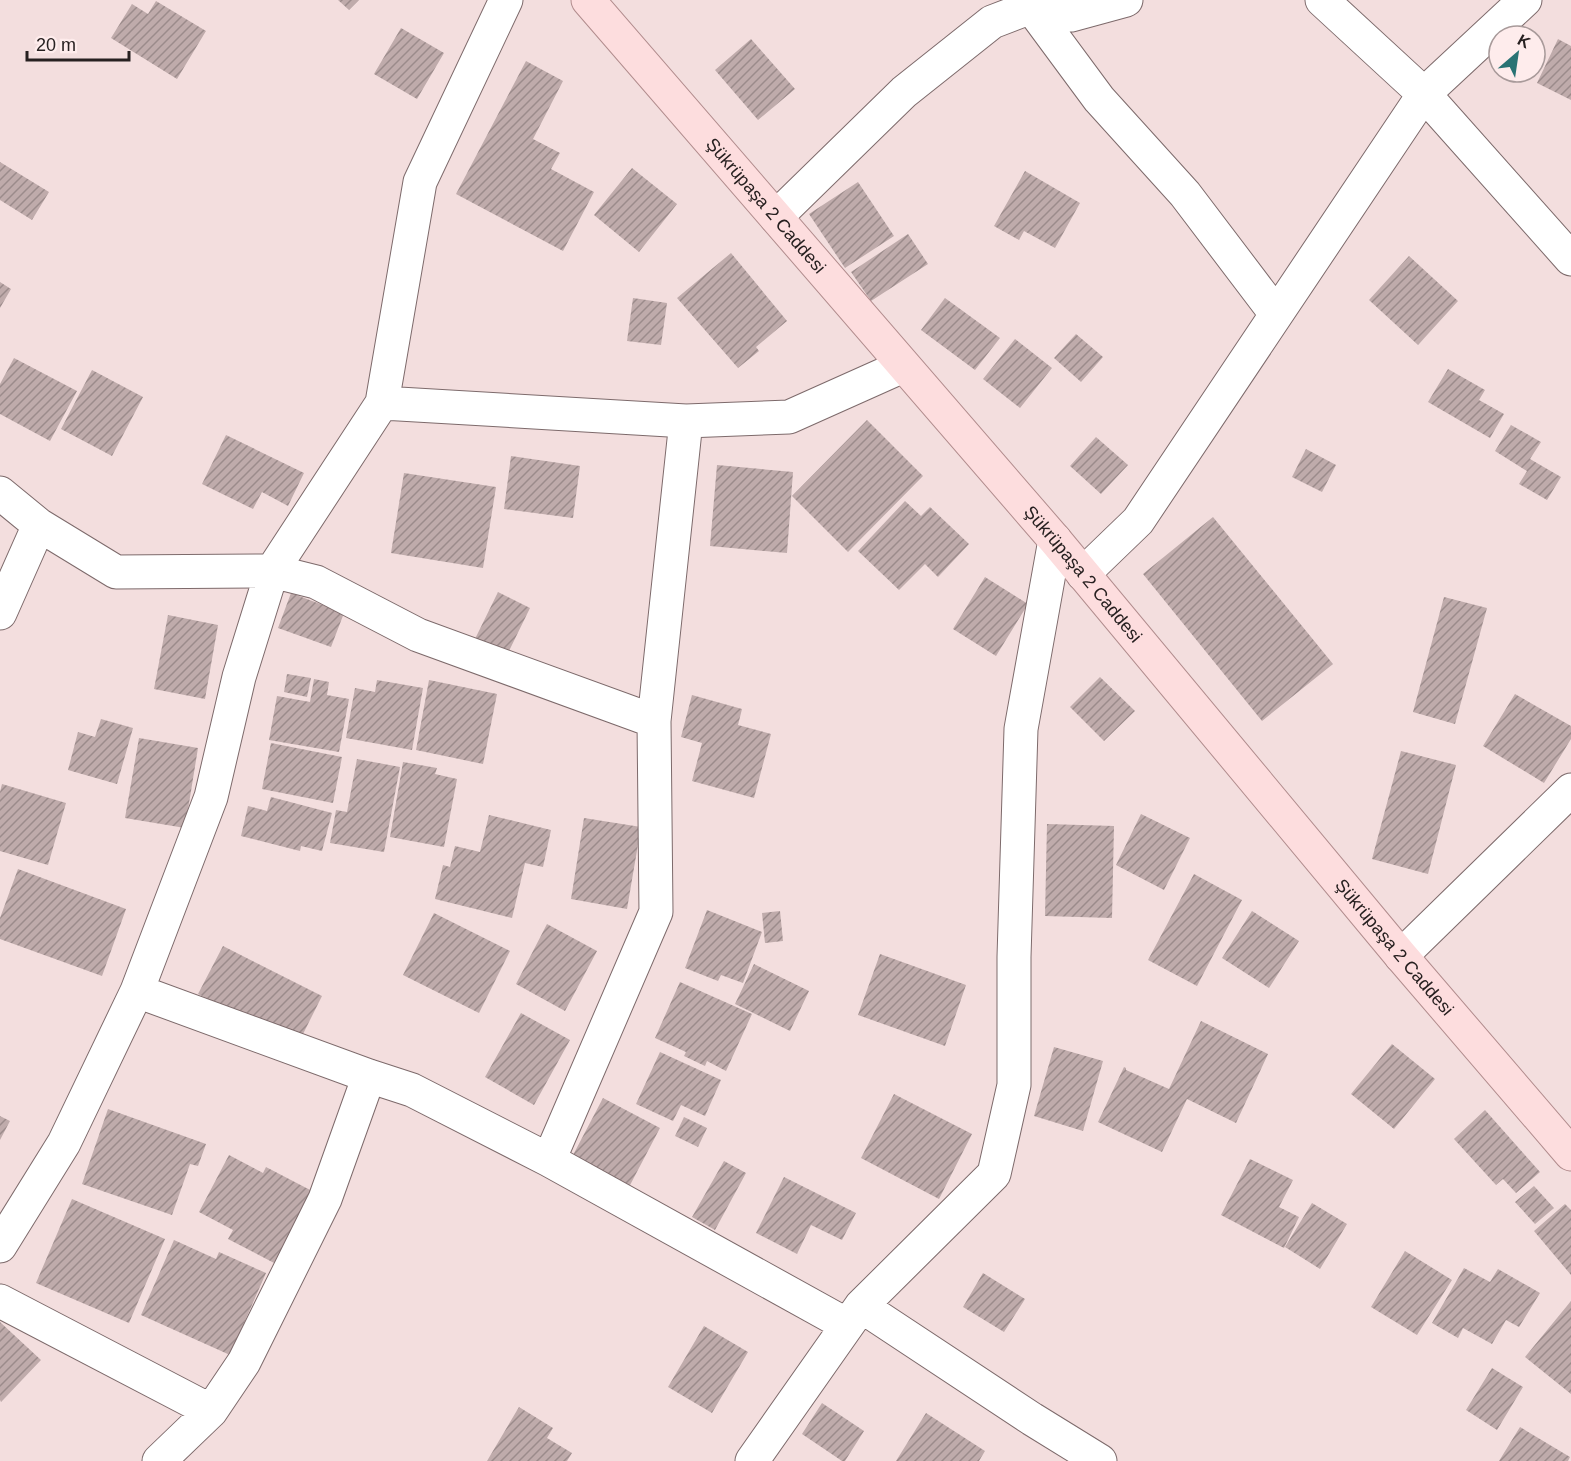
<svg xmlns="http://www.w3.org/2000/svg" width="1571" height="1461" font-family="Arial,sans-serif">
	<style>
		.building { fill: url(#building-hatch) }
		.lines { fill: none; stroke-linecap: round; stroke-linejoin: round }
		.minor-casing { stroke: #7d6a6b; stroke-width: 35 }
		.major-casing { stroke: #b18c8d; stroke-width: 35 }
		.minor { stroke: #fff; stroke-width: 33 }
		.major { stroke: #fdddde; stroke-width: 33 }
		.labels { text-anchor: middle; stroke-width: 5; stroke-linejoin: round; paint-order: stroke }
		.street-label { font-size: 18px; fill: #272020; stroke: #feecec }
	</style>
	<defs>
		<pattern id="building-hatch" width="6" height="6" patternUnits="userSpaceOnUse" patternTransform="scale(1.5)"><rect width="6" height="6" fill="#bfabab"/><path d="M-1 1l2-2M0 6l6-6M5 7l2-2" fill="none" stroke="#9b8b8b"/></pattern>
	</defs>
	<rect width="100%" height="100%" fill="#f3dede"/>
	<path class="building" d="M 338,0 L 359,0 L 349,10 Z
		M 156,1 L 206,31 L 177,79 L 111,38 L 132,4 L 148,14 Z
		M 401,28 L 444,53 L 417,99 L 374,74 Z
		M 751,39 L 795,89 L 758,120 L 715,70 Z
		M 1558,39 L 1571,46 L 1571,100 L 1537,83 Z
		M 526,61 L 563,81 L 533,139 L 560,153 L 551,169 L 594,192 L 563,251 L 456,194 Z
		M 0,162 L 49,192 L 32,220 L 0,200 Z
		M 632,168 L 677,204 L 639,252 L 594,215 Z
		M 1025,171 L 1080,203 L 1055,248 L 1024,231 L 1019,240 L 994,226 Z
		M 858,182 L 894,236 L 845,268 L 809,214 Z
		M 908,234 L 928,264 L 871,301 L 851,272 Z
		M 731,253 L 787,321 L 756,347 L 759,351 L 738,368 L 677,298 Z
		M 1409,256 L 1458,301 L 1418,345 L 1369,300 Z
		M 0,282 L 11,289 L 0,308 Z
		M 633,298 L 667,303 L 661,345 L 627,341 Z
		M 945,298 L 1000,338 L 975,370 L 921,330 Z
		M 1076,334 L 1103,357 L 1081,382 L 1054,358 Z
		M 1015,339 L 1052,368 L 1020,408 L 983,379 Z
		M 14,358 L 77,391 L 50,441 L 0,414 L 0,384 Z
		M 1448,369 L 1485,390 L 1479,400 L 1504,414 L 1490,438 L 1428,402 Z
		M 92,370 L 143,397 L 112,456 L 61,429 Z
		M 867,420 L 923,476 L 848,552 L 792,496 Z
		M 1511,425 L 1541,442 L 1530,459 L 1561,477 L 1547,500 L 1519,484 L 1527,471 L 1495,451 Z
		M 226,435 L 304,473 L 288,506 L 262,492 L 253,509 L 202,484 Z
		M 1096,437 L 1128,465 L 1101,494 L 1070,466 Z
		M 1306,449 L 1336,465 L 1322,492 L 1292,477 Z
		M 511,456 L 580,466 L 573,518 L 504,509 Z
		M 717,465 L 793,472 L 787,553 L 710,546 Z
		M 404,473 L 496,487 L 483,568 L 391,553 Z
		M 905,501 L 921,516 L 930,507 L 969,544 L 938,577 L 925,564 L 899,590 L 858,551 Z
		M 1213,517 L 1333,664 L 1262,721 L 1143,574 Z
		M 985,577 L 1028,604 L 996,656 L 953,629 Z
		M 498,592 L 530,608 L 507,655 L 475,639 Z
		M 291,593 L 344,613 L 331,647 L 278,628 Z
		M 1444,597 L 1487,608 L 1455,724 L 1413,712 Z
		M 168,615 L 218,625 L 205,699 L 154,689 Z
		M 287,674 L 311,678 L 307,697 L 284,692 Z
		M 1100,677 L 1135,711 L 1104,741 L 1070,707 Z
		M 314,679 L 329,682 L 327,695 L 349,699 L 339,752 L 269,740 L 277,696 L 310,702 Z
		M 377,680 L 423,688 L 412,750 L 346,738 L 355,688 L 375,692 Z
		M 429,680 L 497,694 L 483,764 L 416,750 Z
		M 1515,694 L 1571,726 L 1571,739 L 1544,783 L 1483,746 Z
		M 692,695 L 742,709 L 738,725 L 771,734 L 754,798 L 692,781 L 702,743 L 681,737 Z
		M 101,719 L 133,728 L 117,784 L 68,770 L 78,732 L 95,737 Z
		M 139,738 L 198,748 L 185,828 L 125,818 Z
		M 271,743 L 342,757 L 333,803 L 262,789 Z
		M 1401,751 L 1456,765 L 1428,874 L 1372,859 Z
		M 357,759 L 400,767 L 384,852 L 330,843 L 336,810 L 347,812 Z
		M 403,762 L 437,768 L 435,774 L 457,779 L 444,847 L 390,837 Z
		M 2,784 L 66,803 L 48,865 L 0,851 L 0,792 Z
		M 271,797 L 332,813 L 322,851 L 301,846 L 300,851 L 241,836 L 248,806 L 267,811 Z
		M 1141,814 L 1190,838 L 1164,890 L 1116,865 Z
		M 489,815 L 551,830 L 543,867 L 525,863 L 512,918 L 435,899 L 443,865 L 450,867 L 455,846 L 480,852 Z
		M 584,818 L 641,827 L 627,909 L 571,899 Z
		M 1047,824 L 1114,826 L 1112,918 L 1045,916 Z
		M 18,869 L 126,909 L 102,976 L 0,939 L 0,918 Z
		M 1194,874 L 1242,900 L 1197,986 L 1148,960 Z
		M 707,910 L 762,932 L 743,983 L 721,975 L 718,981 L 685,968 Z
		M 780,911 L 783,941 L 765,943 L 762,913 Z
		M 1252,911 L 1299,941 L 1269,988 L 1222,958 Z
		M 434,913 L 510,951 L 479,1013 L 403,975 Z
		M 547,924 L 597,951 L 565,1011 L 516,984 Z
		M 223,946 L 322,996 L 298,1044 L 198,994 Z
		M 880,954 L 966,985 L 945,1046 L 858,1015 Z
		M 754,964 L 809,991 L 790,1031 L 735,1004 Z
		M 680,982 L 752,1014 L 726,1071 L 707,1061 L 705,1066 L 684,1056 L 686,1052 L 655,1038 Z
		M 521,1013 L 570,1040 L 534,1105 L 485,1077 Z
		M 1201,1021 L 1268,1054 L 1236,1123 L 1187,1099 L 1162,1152 L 1098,1122 L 1124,1067 L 1126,1068 L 1126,1070 L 1169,1089 Z
		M 1392,1044 L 1435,1079 L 1394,1129 L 1351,1094 Z
		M 1054,1047 L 1103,1061 L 1083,1131 L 1034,1116 Z
		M 660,1052 L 721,1080 L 705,1116 L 681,1105 L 673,1121 L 636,1104 Z
		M 894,1094 L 972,1134 L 939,1199 L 861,1158 Z
		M 603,1098 L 660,1128 L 629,1187 L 572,1157 Z
		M 108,1109 L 206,1144 L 198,1166 L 190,1164 L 172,1215 L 82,1184 Z
		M 1485,1110 L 1540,1172 L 1516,1193 L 1503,1179 L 1496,1185 L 1454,1139 Z
		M 0,1116 L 10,1121 L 0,1140 Z
		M 684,1117 L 707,1128 L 698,1147 L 675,1136 Z
		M 229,1155 L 263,1173 L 266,1167 L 314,1192 L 276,1264 L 228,1239 L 233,1230 L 199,1212 Z
		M 1250,1159 L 1293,1180 L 1279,1207 L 1299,1217 L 1284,1248 L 1221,1215 Z
		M 724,1161 L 746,1173 L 715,1230 L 692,1217 Z
		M 784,1177 L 856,1213 L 842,1240 L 811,1225 L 797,1254 L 756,1233 Z
		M 1534,1186 L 1554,1208 L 1535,1224 L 1515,1202 Z
		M 72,1199 L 165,1239 L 129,1323 L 36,1283 Z
		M 1312,1203 L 1347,1224 L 1320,1269 L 1285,1247 Z
		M 1565,1204 L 1571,1210 L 1571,1275 L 1534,1231 Z
		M 174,1240 L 216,1259 L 219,1252 L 266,1273 L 230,1355 L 141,1315 Z
		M 1405,1251 L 1452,1280 L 1417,1335 L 1371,1307 Z
		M 1464,1268 L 1490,1282 L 1498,1269 L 1540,1293 L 1519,1327 L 1506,1320 L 1492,1344 L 1463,1328 L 1458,1338 L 1432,1323 Z
		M 983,1273 L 1025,1299 L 1004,1332 L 963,1307 Z
		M 1571,1301 L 1571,1394 L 1525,1357 Z
		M 0,1322 L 41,1360 L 1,1402 L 0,1400 Z
		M 704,1326 L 748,1352 L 712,1413 L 668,1387 Z
		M 1492,1368 L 1523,1387 L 1497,1430 L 1466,1410 Z
		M 822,1403 L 864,1431 L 845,1461 L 842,1461 L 802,1434 Z
		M 519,1407 L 553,1428 L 547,1438 L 572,1453 L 567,1461 L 487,1461 Z
		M 926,1413 L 985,1451 L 979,1461 L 896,1461 Z
		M 1520,1427 L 1570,1457 L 1568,1461 L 1499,1461 Z"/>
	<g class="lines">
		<defs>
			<path id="minor" d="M 1322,0 L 1424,94 L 1571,259
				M 1031,7 L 1099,99 L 1185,194 L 1276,314
				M 776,217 L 904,92 L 992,22 L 1031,7 L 1071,15 L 1126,0
				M 382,403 L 686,421 L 789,417 L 903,366
				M 0,493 L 39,525 L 116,572 L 272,571 L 316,582 L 418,635 L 654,721
				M 1083,574 L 1138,521 L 1424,94 L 1525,0
				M 0,613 L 39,525
				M 1401,956 L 1571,790
				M 137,991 L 369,1076 L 412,1090 L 549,1160 L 847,1325
				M 549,1160 L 656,912 L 654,721 L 686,421
				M 0,1246 L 64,1143 L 137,991 L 211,797 L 239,677 L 272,571 L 382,403 L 420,182 L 506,0
				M 0,1301 L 211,1411
				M 861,1306 L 1032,1419 L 1100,1461
				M 159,1461 L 211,1411 L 244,1362 L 325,1199 L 369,1076
				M 752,1461 L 861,1306 L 994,1174 L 1014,1085 L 1014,957 L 1021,729 L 1055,540"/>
			<g id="major">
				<path id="s1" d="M 588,0 L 1055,540 L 1401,956 L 1571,1154"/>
			</g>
		</defs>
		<use href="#minor" class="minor-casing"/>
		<use href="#major" class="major-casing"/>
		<use href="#minor" class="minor"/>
		<use href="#major" class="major"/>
	</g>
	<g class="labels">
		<g class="street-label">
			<text dy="6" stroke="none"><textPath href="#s1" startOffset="272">Şükrüpaşa 2 Caddesi</textPath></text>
			<text dy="6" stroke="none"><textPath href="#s1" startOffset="758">Şükrüpaşa 2 Caddesi</textPath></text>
			<text dy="6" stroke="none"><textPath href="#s1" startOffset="1244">Şükrüpaşa 2 Caddesi</textPath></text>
		</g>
	</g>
	<g transform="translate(1517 54) rotate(29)"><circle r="28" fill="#feecec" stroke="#a89a9a" stroke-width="1.5"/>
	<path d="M0-4.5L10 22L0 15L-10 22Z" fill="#297374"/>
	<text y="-9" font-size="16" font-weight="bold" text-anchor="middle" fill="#272020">K</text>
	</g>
	<path d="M27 51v9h102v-9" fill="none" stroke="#272020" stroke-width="3"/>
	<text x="36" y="51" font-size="18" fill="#272020" stroke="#feecec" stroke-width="4.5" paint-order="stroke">20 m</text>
</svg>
